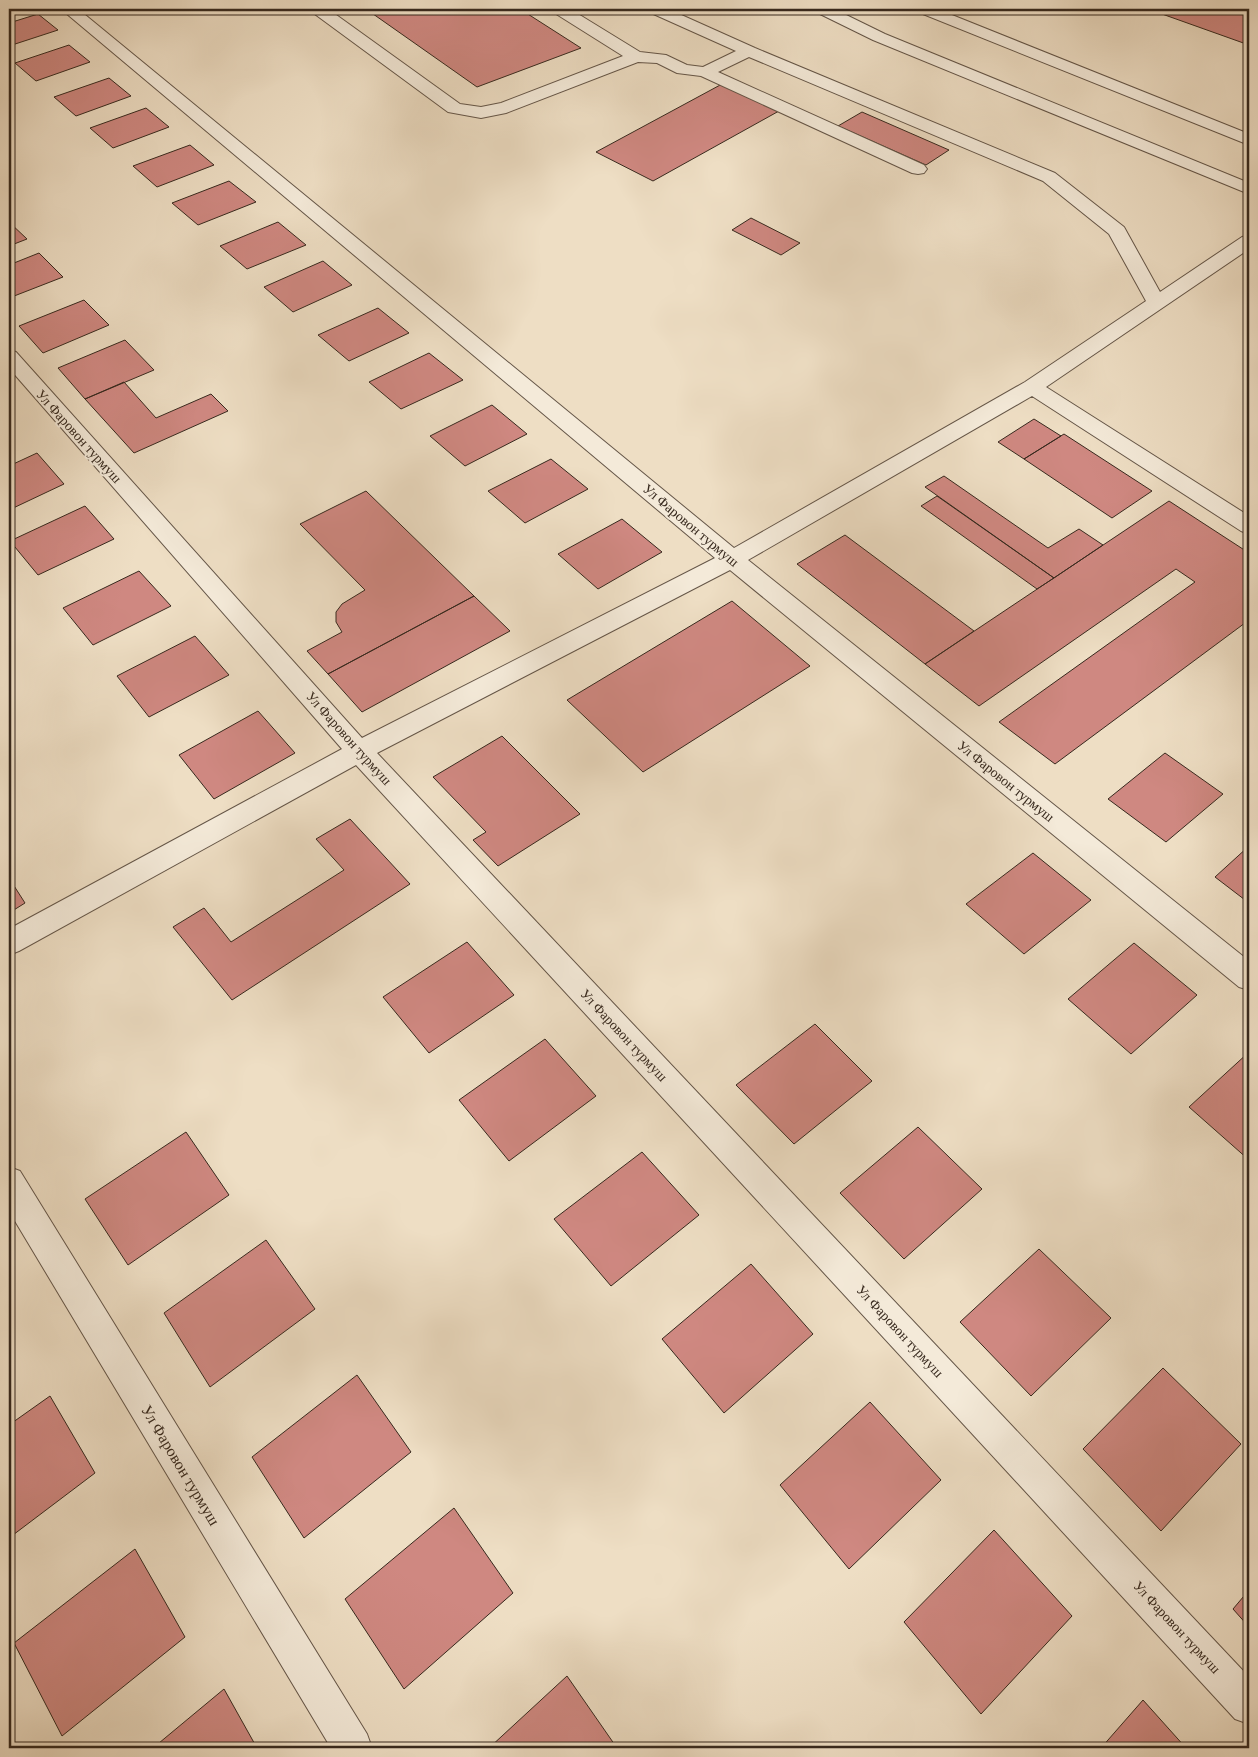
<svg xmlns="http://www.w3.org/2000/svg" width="1258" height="1757" font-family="'IM FELL Great Primer',serif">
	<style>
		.building { fill: #cf8881; stroke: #37291e }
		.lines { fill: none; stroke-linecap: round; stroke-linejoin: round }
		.minor-casing { stroke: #655648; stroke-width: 2 }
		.minor { fill: #f4ead9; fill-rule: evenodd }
		.labels { text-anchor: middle; stroke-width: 4; stroke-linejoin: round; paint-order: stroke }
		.street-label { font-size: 14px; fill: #37291e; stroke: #f4ead9 }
		.near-street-label { font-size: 16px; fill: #37291e; stroke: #f4ead9 }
	</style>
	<rect width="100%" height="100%" fill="#eedec4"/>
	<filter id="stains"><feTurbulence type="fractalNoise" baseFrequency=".004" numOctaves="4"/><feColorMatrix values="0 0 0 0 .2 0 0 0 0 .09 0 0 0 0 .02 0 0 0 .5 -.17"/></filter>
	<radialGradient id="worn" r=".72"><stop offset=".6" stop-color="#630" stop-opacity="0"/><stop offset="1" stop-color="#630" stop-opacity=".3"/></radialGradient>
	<path class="building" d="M 366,9 L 520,9 L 581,48 L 477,87 Z
		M 1148,9 L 1249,9 L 1249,45 Z
		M 38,14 L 58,30 L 9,46 L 9,23 Z
		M 69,45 L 90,62 L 36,81 L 15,63 Z
		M 109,78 L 131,96 L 76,116 L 54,97 Z
		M 722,84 L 779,111 L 653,181 L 596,152 Z
		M 146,108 L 169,127 L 113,148 L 90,128 Z
		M 862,112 L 949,150 L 926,165 L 838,126 Z
		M 190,145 L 214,165 L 157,187 L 133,166 Z
		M 229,181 L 256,202 L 198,225 L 172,203 Z
		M 751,218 L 800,243 L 781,255 L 732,230 Z
		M 9,222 L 27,239 L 9,246 Z
		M 278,222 L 306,245 L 247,269 L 220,246 Z
		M 39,253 L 63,277 L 9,298 L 9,265 Z
		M 323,261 L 352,285 L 293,312 L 264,287 Z
		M 84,300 L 109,325 L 43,353 L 19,326 Z
		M 378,308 L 409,333 L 349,361 L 318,335 Z
		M 125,340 L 154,370 L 85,399 L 58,368 Z
		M 429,353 L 463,380 L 401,409 L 369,382 Z
		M 124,382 L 156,418 L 211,394 L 228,411 L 134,453 L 85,399 Z
		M 492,405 L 527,434 L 465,466 L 430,436 Z
		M 1034,419 L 1061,436 L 1024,459 L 998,442 Z
		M 1064,434 L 1152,491 L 1112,518 L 1024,459 Z
		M 37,453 L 64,484 L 9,510 L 9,466 Z
		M 551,459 L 588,489 L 525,523 L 488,491 Z
		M 944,476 L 1048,548 L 1079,529 L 1103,545 L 1054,578 L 925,487 Z
		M 366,491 L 474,596 L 328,674 L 307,651 L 342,632 L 336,622 L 336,612 L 342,604 L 365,590 L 300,524 Z
		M 937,496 L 1054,578 L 1037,589 L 921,506 Z
		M 1169,501 L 1249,553 L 1249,620 L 1055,764 L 999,722 L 1195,582 L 1176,569 L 979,706 L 925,664 Z
		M 85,506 L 114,539 L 38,575 L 10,541 Z
		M 622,519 L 662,552 L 598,589 L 558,554 Z
		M 845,535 L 974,631 L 925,664 L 797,564 Z
		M 139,571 L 171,606 L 93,645 L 63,608 Z
		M 474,596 L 510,631 L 362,712 L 328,674 Z
		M 732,601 L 810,666 L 643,772 L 567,700 Z
		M 195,636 L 229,675 L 149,717 L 117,676 Z
		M 258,711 L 295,753 L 214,799 L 179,755 Z
		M 502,736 L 580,814 L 498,866 L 473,840 L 486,832 L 433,777 Z
		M 1165,753 L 1223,794 L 1166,842 L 1108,799 Z
		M 350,819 L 410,884 L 232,1000 L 173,927 L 204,908 L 231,942 L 344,870 L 316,839 Z
		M 1249,846 L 1249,903 L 1215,877 Z
		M 1033,853 L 1091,900 L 1024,954 L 966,904 Z
		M 9,878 L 25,903 L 9,913 Z
		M 467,942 L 514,995 L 429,1053 L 383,997 Z
		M 1134,943 L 1197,995 L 1131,1054 L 1068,999 Z
		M 815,1024 L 872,1081 L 794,1144 L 736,1085 Z
		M 545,1039 L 596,1096 L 509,1161 L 459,1100 Z
		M 1249,1052 L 1249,1160 L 1189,1107 Z
		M 918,1127 L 982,1189 L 904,1259 L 840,1193 Z
		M 186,1132 L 229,1195 L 128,1265 L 85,1199 Z
		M 642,1152 L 699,1215 L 611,1286 L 554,1219 Z
		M 266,1240 L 315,1309 L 210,1387 L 164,1313 Z
		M 1039,1249 L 1111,1318 L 1031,1396 L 960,1322 Z
		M 751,1264 L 813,1334 L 724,1413 L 662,1339 Z
		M 1163,1368 L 1241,1444 L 1161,1531 L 1083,1449 Z
		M 357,1375 L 411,1452 L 304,1538 L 252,1457 Z
		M 50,1396 L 95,1473 L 9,1538 L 9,1425 Z
		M 870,1402 L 941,1480 L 849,1569 L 780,1485 Z
		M 454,1508 L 513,1593 L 404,1689 L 345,1599 Z
		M 994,1530 L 1072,1616 L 981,1714 L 904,1622 Z
		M 135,1549 L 185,1637 L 62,1736 L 14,1643 Z
		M 1249,1590 L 1249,1627 L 1233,1609 Z
		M 567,1676 L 617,1748 L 489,1748 Z
		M 224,1689 L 257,1748 L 153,1748 Z
		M 1143,1700 L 1186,1748 L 1101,1748 Z"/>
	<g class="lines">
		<defs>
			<path id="minor" d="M 61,9 L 78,9 L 734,548 L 1025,382 L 1146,301 L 1109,234 L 1043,181 L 749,57 L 718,72 L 924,165 L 927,169 L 924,173 L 918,174 L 912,173 L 701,76 L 677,73 L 657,63 L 638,62 L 506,113 L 481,118 L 448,112 L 312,12 L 310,9 L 328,9 L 460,104 L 481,107 L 501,103 L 623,56 L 553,12 L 551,9 L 570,9 L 640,52 L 666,55 L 687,65 L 703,67 L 736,51 L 649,12 L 647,9 L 668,9 L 755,48 L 1055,173 L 1124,227 L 1160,292 L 1242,237 L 1249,235 L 1249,249 L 1046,387 L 1249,516 L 1249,534 L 1241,531 L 1032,396 L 748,560 L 1249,961 L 1249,990 L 1239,987 L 730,570 L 377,753 L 1249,1677 L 1249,1724 L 1235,1719 L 356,765 L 19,951 L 9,955 L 9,929 L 342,749 L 9,368 L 9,350 L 16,352 L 362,738 L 715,558 Z
				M 814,9 L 834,9 L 885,34 L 1249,183 L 1249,194 L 873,40 L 816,12 Z
				M 916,9 L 937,9 L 1249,134 L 1249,145 L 918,12 Z
				M 9,1167 L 20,1171 L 367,1734 L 372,1748 L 331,1748 L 9,1211 Z"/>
		</defs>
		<use href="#minor" class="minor-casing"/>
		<use href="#minor" class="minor"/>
	</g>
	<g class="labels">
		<g class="street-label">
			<text transform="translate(79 436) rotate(48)" y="5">Ул Фаровон турмуш</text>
			<text transform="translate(691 525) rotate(40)" y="5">Ул Фаровон турмуш</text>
			<text transform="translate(349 738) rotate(48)" y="5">Ул Фаровон турмуш</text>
			<text transform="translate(1006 781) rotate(39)" y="5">Ул Фаровон турмуш</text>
			<text transform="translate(624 1035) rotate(47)" y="5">Ул Фаровон турмуш</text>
			<text transform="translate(900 1331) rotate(47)" y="5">Ул Фаровон турмуш</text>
			<text transform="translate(1177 1627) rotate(47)" y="5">Ул Фаровон турмуш</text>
		</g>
		<g class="near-street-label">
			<text transform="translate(181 1465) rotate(59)" y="6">Ул Фаровон турмуш</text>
		</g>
	</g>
	<rect width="1258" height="1757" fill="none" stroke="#eedec4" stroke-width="30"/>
	<rect x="10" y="10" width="1238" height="1737" fill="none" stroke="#37291e" stroke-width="2.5"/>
	<rect x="15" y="15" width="1228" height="1727" fill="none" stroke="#37291e"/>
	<rect width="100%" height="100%" filter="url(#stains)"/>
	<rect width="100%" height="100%" fill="url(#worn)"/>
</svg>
